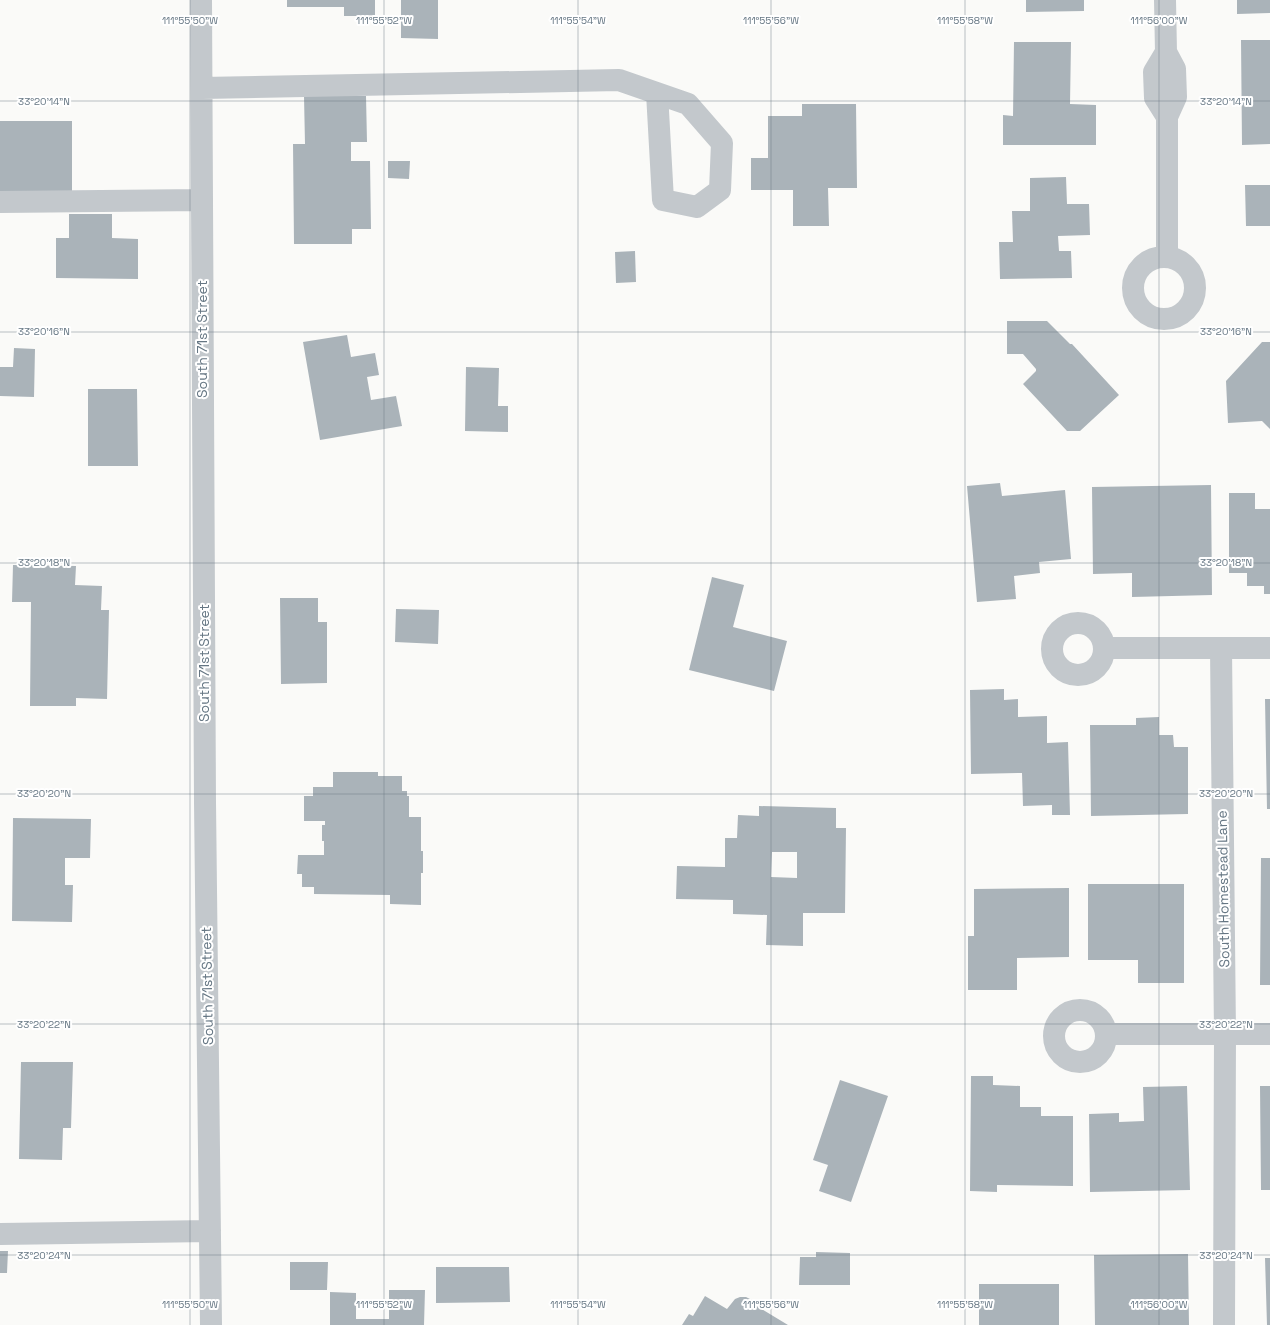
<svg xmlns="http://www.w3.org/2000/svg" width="1270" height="1325" font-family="'Space Grotesk',sans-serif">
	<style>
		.building { fill: #aab3b9; fill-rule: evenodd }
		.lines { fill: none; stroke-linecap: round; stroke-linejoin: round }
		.minor { stroke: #c3c8cc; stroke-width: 22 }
		.ticks { fill: none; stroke: #657683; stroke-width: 1; stroke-opacity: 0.45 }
		.labels { text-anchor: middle; stroke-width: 4; stroke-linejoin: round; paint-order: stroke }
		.street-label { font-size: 14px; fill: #657683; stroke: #fff }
		.ticks-label { font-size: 10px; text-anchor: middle; fill: #657683; stroke: #fff; stroke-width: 4; stroke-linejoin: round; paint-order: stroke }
	</style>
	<rect width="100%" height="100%" fill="#fafaf8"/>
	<path class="building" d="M 287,0 L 375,0 L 375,16 L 344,16 L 344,7 L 287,7 Z
		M 401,0 L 438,0 L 438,39 L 401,38 Z
		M 1026,0 L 1084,0 L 1084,11 L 1026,12 Z
		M 1237,0 L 1270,0 L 1270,13 L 1237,14 Z
		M 1241,40 L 1270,40 L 1270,144 L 1242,145 Z
		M 1014,42 L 1071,42 L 1070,104 L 1096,105 L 1096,145 L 1003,145 L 1003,115 L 1013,116 Z
		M 304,96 L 366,96 L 367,142 L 351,142 L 351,161 L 370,161 L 371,229 L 352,229 L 352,244 L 294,244 L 293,144 L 305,144 Z
		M 802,104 L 856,104 L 857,188 L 828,188 L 829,226 L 793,226 L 793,190 L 751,190 L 751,158 L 768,158 L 768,116 L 802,116 Z
		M 0,121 L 72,121 L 72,191 L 0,191 Z
		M 388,161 L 410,161 L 409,179 L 388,178 Z
		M 1066,177 L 1067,204 L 1089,204 L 1090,235 L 1058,236 L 1059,251 L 1071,251 L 1072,278 L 1000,279 L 999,242 L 1013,242 L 1012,211 L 1030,211 L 1030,178 Z
		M 1245,185 L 1270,185 L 1270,226 L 1246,226 Z
		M 69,214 L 112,214 L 112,238 L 138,239 L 138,279 L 56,278 L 56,238 L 69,238 Z
		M 635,251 L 636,282 L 616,283 L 615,252 Z
		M 1007,321 L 1047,321 L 1070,344 L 1072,344 L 1119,395 L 1080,431 L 1067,431 L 1023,384 L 1036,371 L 1036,369 L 1023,354 L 1007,354 Z
		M 347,335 L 351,357 L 375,353 L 379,375 L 367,377 L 371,400 L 396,396 L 402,426 L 320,440 L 303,342 Z
		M 1262,342 L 1270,342 L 1270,429 L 1262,421 L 1228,423 L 1226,381 Z
		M 14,348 L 35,349 L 34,397 L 0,396 L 0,367 L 13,367 Z
		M 466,367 L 499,368 L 498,406 L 508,406 L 508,432 L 465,431 Z
		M 88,389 L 137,389 L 138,466 L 88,466 Z
		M 1000,483 L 1002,496 L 1065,490 L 1071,559 L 1039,562 L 1040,573 L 1014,576 L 1016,599 L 977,602 L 967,486 Z
		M 1211,485 L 1212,595 L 1132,597 L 1132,573 L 1093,574 L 1092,487 Z
		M 1229,493 L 1255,493 L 1255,509 L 1270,509 L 1270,594 L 1264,594 L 1264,586 L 1247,586 L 1247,573 L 1229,573 Z
		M 13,565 L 76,566 L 75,585 L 102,586 L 101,610 L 109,610 L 107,699 L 76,698 L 76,706 L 30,706 L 31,602 L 12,602 Z
		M 712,577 L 744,585 L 733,627 L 787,641 L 774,691 L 689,670 Z
		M 280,598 L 318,598 L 318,622 L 327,622 L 327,683 L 281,684 Z
		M 396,609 L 439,610 L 438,644 L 395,642 Z
		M 1004,689 L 1004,700 L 1018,699 L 1018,717 L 1047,716 L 1047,743 L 1068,742 L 1070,815 L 1052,815 L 1052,805 L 1023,806 L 1022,773 L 971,774 L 970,690 Z
		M 1265,699 L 1270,699 L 1270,809 L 1267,809 Z
		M 1159,717 L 1159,735 L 1173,735 L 1174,747 L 1188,747 L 1188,814 L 1091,816 L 1090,725 L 1136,725 L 1136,718 Z
		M 333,772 L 378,772 L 378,776 L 402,776 L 402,791 L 407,791 L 407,796 L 409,796 L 409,817 L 421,817 L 421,851 L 423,851 L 423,873 L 421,873 L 421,905 L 390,904 L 390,895 L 314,894 L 314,887 L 302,887 L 302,874 L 297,874 L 298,855 L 324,855 L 324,841 L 322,841 L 322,825 L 325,825 L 325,821 L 304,821 L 304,796 L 313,796 L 313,787 L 333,787 Z
		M 759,806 L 836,808 L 836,828 L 846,828 L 845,913 L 803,913 L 803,946 L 766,945 L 767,915 L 733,914 L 733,900 L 676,899 L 677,866 L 725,867 L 725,838 L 737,838 L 738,815 L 759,816 ZM 772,852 L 797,852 L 797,878 L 771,877 Z
		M 13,818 L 91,819 L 90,858 L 65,858 L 65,885 L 73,885 L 72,922 L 12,921 Z
		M 1261,858 L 1270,858 L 1270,985 L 1260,985 Z
		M 1088,884 L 1184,884 L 1184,983 L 1138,983 L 1138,960 L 1088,960 Z
		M 1069,888 L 1069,957 L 1017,958 L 1017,990 L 968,990 L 968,936 L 974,936 L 974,889 Z
		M 21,1062 L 73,1062 L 71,1128 L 63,1128 L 62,1160 L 19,1159 Z
		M 971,1076 L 993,1076 L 993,1085 L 1020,1086 L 1020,1107 L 1041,1107 L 1041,1116 L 1073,1116 L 1073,1186 L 997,1185 L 997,1192 L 970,1191 Z
		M 840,1080 L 888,1096 L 851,1202 L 819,1191 L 828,1165 L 813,1160 Z
		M 1187,1086 L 1190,1190 L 1090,1192 L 1089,1114 L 1119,1113 L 1119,1122 L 1144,1121 L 1143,1087 Z
		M 1260,1086 L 1270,1086 L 1270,1190 L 1261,1190 Z
		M 0,1251 L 8,1251 L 7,1273 L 0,1273 Z
		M 816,1252 L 850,1253 L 850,1285 L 799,1285 L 800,1257 L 816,1257 Z
		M 1188,1254 L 1189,1325 L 1095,1325 L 1094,1255 Z
		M 1265,1258 L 1270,1258 L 1270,1325 L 1267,1325 Z
		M 290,1262 L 328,1262 L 327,1290 L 290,1290 Z
		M 436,1267 L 509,1267 L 510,1302 L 436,1303 Z
		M 979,1284 L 1059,1284 L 1059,1325 L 979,1325 Z
		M 389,1290 L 425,1290 L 424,1325 L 330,1325 L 330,1292 L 356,1293 L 356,1319 L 389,1319 Z
		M 705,1296 L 727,1309 L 735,1299 L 740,1297 L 746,1297 L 752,1300 L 755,1305 L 788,1325 L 682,1325 L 689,1314 L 693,1316 Z"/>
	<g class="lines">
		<path class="minor" d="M 201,0 L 205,802 L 211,1325
			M 1165,0 L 1166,52 L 1175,69 L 1176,97 L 1167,117 L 1155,98 L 1154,72 L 1166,52
			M 202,88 L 619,80 L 688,104 L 722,143 L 720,190 L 697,207 L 663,200 L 657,93
			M 1167,117 L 1167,257
			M 0,202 L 202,200
			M1133 288a31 31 0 1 1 62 0a31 31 0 1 1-62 0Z
			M1052 649a26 26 0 1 1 52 0a26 26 0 1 1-52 0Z
			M 1104,648 L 1270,648
			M 1221,648 L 1225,1034 L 1224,1325
			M1054 1036a26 26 0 1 1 52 0a26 26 0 1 1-52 0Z
			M 1106,1034 L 1270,1034
			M 0,1234 L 210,1231"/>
	</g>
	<path class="ticks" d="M 190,0 L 190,1325M 384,0 L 384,1325M 578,0 L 578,1325M 771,0 L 771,1325M 965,0 L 965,1325M 1159,0 L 1159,1325M 0,101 L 1270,101M 0,332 L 1270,332M 0,563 L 1270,563M 0,794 L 1270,794M 0,1024 L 1270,1024M 0,1255 L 1270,1255"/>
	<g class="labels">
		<g class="street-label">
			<text transform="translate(202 339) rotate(-90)" y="5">South 71st Street</text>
			<text transform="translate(204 663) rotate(-90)" y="5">South 71st Street</text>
			<text transform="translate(1223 889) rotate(-91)" y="5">South Homestead Lane</text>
			<text transform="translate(207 986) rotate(-91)" y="5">South 71st Street</text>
		</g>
	</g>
	<g class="ticks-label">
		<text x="190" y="24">111°55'50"W</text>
		<text x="384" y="24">111°55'52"W</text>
		<text x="578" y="24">111°55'54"W</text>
		<text x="771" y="24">111°55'56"W</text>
		<text x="965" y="24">111°55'58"W</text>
		<text x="1159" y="24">111°56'00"W</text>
		<text x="1226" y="105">33°20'14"N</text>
		<text x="44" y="105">33°20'14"N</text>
		<text x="1226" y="335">33°20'16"N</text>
		<text x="44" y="335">33°20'16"N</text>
		<text x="1226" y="566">33°20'18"N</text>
		<text x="44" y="566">33°20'18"N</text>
		<text x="1226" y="797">33°20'20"N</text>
		<text x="44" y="797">33°20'20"N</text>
		<text x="1226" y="1028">33°20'22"N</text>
		<text x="44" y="1028">33°20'22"N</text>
		<text x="44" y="1259">33°20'24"N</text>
		<text x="1226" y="1259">33°20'24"N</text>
		<text x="190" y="1308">111°55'50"W</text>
		<text x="384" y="1308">111°55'52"W</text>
		<text x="578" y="1308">111°55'54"W</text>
		<text x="771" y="1308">111°55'56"W</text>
		<text x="965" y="1308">111°55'58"W</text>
		<text x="1159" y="1308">111°56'00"W</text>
	</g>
</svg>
